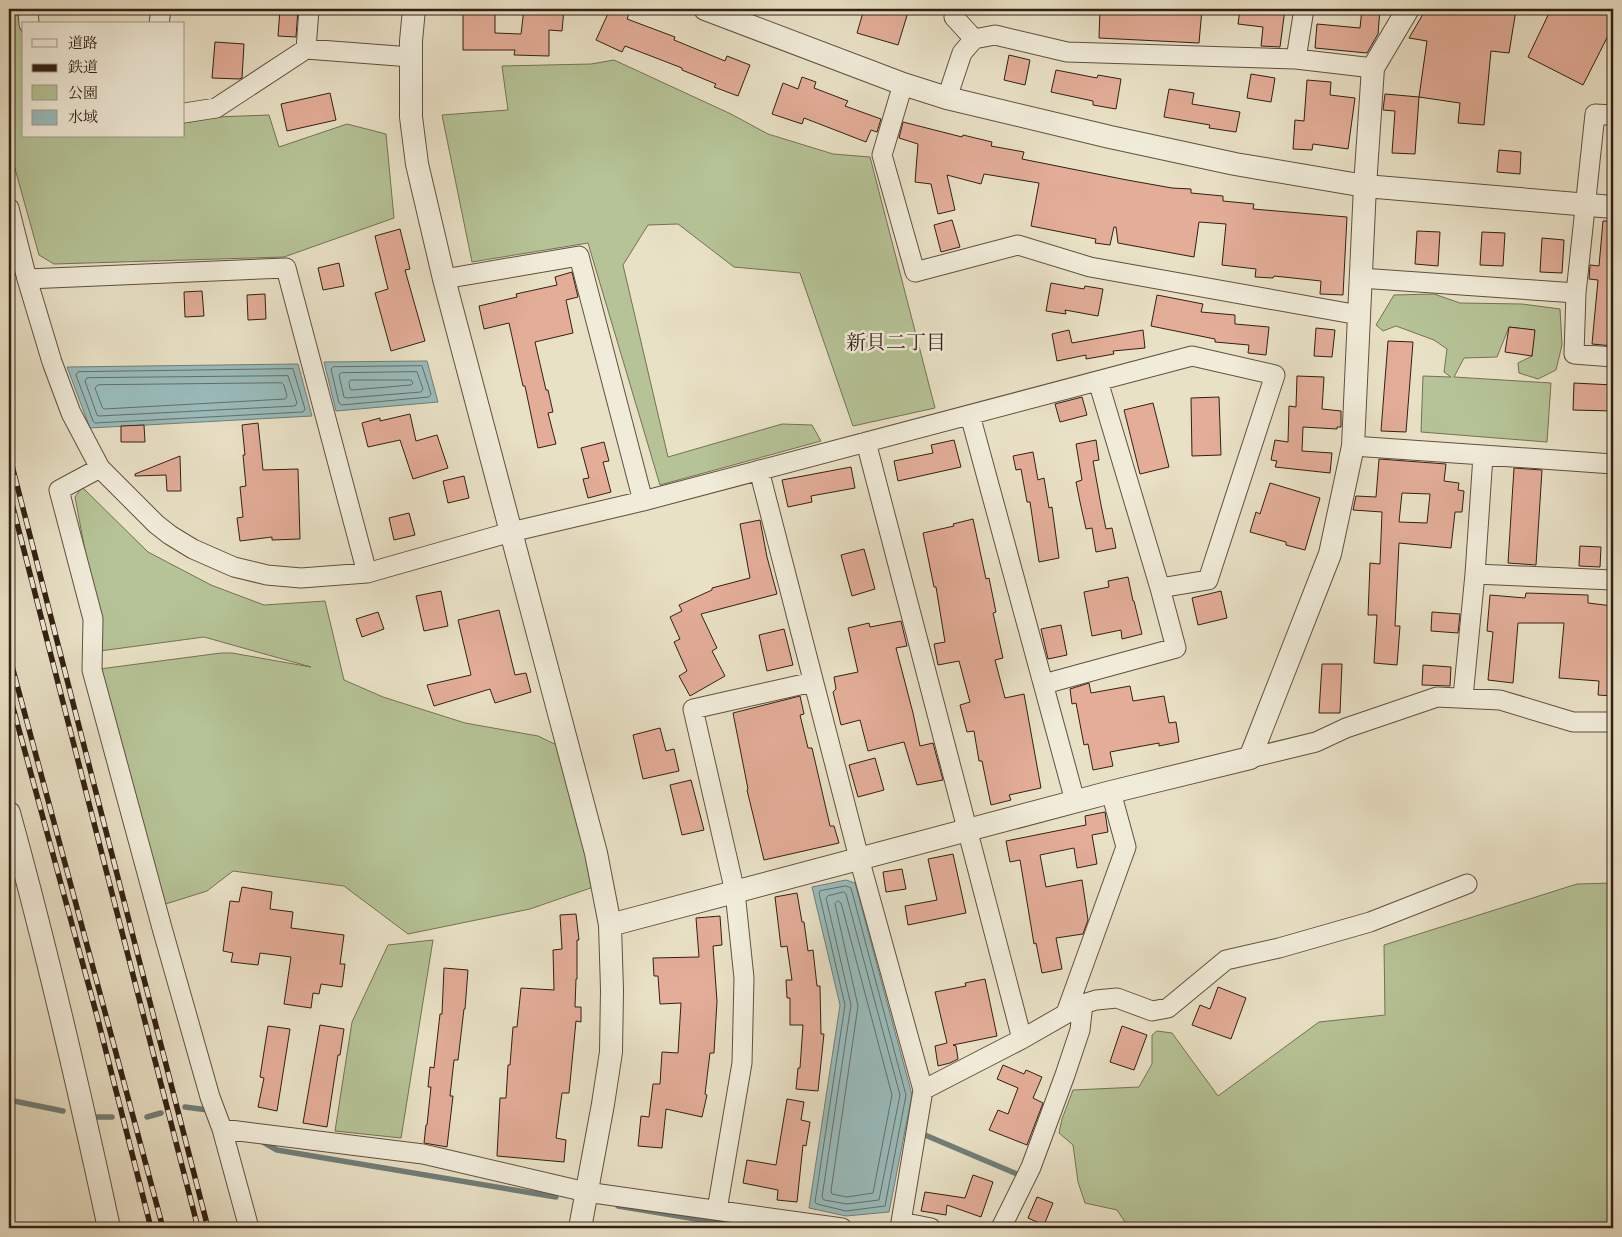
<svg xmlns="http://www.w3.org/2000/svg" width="1622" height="1237" font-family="'Gentium Book Plus','Noto Serif JP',serif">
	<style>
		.green { fill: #b5c396; stroke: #747255 }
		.water { fill: #99bcbc; stroke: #707e79 }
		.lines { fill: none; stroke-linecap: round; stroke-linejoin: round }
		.shore { stroke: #666e68; stroke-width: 1 }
		.stream { stroke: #707e79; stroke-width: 5.5 }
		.building { fill: #e3ad98; stroke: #322014; fill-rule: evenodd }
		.minor-casing { stroke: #605040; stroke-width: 21 }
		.tertiary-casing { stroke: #605040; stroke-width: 24 }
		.minor { stroke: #f1ecda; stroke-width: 19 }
		.tertiary { stroke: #f1ecda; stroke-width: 22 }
		.rail-casing { stroke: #322014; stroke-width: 5.5 }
		.rail { stroke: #f1ecda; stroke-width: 4; stroke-dasharray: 11; stroke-linecap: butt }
		.labels { text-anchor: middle; stroke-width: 5; stroke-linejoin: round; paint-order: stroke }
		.neighbourhood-label { font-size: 20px; fill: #322014; stroke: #f1ecda }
	</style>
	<rect width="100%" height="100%" fill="#e9e1c6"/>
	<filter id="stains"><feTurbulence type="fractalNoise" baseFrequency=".004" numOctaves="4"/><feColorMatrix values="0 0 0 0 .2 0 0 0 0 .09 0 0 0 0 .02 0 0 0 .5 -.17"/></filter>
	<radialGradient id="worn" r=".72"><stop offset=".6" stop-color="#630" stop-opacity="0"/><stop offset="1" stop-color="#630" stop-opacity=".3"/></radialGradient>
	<path class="green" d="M 9,9 L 19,9 L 18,16 L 24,40 L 24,136 L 184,136 L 184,123 L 216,117 L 269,115 L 279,147 L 347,124 L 386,134 L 394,218 L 284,257 L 54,264 L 39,255 L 9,147 Z
		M 614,60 L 731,114 L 768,134 L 833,154 L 870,157 L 935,408 L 853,426 L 800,273 L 734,267 L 678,224 L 648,225 L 623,265 L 668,457 L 782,424 L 812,425 L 821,441 L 660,485 L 588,243 L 472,262 L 442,115 L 508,110 L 502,66 L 591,64 Z
		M 1434,294 L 1460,303 L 1522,304 L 1560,309 L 1562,345 L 1556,370 L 1538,379 L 1519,373 L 1518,363 L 1532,356 L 1534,330 L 1509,327 L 1497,357 L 1464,358 L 1454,377 L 1551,383 L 1547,442 L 1421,432 L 1423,376 L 1451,377 L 1444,372 L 1447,349 L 1434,340 L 1396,326 L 1383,331 L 1376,325 L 1394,295 Z
		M 82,487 L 148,552 L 211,585 L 264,605 L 325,601 L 344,680 L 383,697 L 465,723 L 538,736 L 569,751 L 602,884 L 530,909 L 408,934 L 344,886 L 233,871 L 207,891 L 156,907 L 92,670 L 221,653 L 232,653 L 311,667 L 204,637 L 100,651 L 98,620 L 75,497 Z
		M 1613,883 L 1613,1228 L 1129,1228 L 1117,1210 L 1085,1203 L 1078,1182 L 1073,1145 L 1059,1133 L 1062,1119 L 1073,1090 L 1139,1087 L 1152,1064 L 1152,1035 L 1157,1031 L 1172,1033 L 1218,1096 L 1319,1022 L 1385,1015 L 1384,945 L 1577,884 Z
		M 433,940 L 401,1138 L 335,1131 L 352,1022 L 388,945 Z"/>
	<path class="water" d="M 427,361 L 438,402 L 336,411 L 324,362 Z
		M 298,364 L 312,416 L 90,428 L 67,367 Z
		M 846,880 L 855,883 L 912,1095 L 889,1212 L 846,1216 L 809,1208 L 840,1005 L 812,887 Z"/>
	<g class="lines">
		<path class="shore" d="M 422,366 L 431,394 L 429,397 L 342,405 L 339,403 L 331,369 L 333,367 Z
			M 293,369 L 305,409 L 303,412 L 95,423 L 93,421 L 76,375 L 78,372 Z
			M 417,372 L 423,389 L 421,392 L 347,398 L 344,397 L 339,375 L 341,373 Z
			M 288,376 L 297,403 L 295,406 L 99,416 L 97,415 L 85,381 L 87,378 Z
			M 351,380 L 411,380 L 413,383 L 411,385 L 352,390 L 350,389 L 349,383 Z
			M 282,383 L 284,385 L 287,396 L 285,399 L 104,409 L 102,407 L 95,388 L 98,385 Z
			M 846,886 L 851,888 L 906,1095 L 885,1206 L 846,1211 L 817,1204 L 815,1202 L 845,1005 L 819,893 L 820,891 Z
			M 844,892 L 846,894 L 900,1095 L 879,1200 L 847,1204 L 824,1200 L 822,1197 L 851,1005 L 826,898 L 828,896 Z
			M 838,901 L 841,903 L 892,1095 L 873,1193 L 847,1197 L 832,1194 L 831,1191 L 858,1006 L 835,904 Z"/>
		<path class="stream" d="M 9,1100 L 63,1111
			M 185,1107 L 208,1110
			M 96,1117 L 112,1117
			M 147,1117 L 161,1113
			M 925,1135 L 1017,1174
			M 263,1142 L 277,1150 L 556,1197
			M 618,1206 L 750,1228"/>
	</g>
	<path class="building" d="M 280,9 L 298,9 L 296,37 L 278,36 Z
		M 463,9 L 495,9 L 495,33 L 521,34 L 524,9 L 564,9 L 562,31 L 549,30 L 549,56 L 514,55 L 515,50 L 463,50 Z
		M 610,9 L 616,9 L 629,14 L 627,19 L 675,37 L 674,40 L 725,61 L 727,56 L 750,65 L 738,96 L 714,87 L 716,84 L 682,70 L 682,68 L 625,46 L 622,52 L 596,40 Z
		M 864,9 L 909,9 L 898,45 L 857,33 Z
		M 1100,9 L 1202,9 L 1199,43 L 1099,38 Z
		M 1240,9 L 1285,9 L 1280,47 L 1261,46 L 1263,27 L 1238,24 Z
		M 1362,9 L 1380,9 L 1378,34 L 1367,53 L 1315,48 L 1317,24 L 1360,28 Z
		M 1426,9 L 1509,9 L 1516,10 L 1509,53 L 1491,51 L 1484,125 L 1458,123 L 1460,103 L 1419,97 L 1427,41 L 1409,38 Z
		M 1551,9 L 1613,9 L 1613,26 L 1583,85 L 1528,57 Z
		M 215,42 L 244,44 L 242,78 L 239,79 L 212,78 Z
		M 1009,55 L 1030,60 L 1025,85 L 1004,80 Z
		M 1056,70 L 1097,78 L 1098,75 L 1121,79 L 1116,109 L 1093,105 L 1093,101 L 1051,92 Z
		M 1251,74 L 1275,78 L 1271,102 L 1247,98 Z
		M 802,77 L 816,82 L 814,88 L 848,101 L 845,106 L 881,119 L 877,132 L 871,130 L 866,142 L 804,118 L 802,124 L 772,114 L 783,83 L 798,89 Z
		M 1307,80 L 1331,82 L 1330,95 L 1355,98 L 1348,149 L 1313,144 L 1312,150 L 1293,149 L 1295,120 L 1304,121 Z
		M 1169,89 L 1194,93 L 1192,104 L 1240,112 L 1236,132 L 1209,128 L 1210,125 L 1164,117 Z
		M 330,93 L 336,120 L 287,131 L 281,104 Z
		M 1385,94 L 1419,97 L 1415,154 L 1392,153 L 1395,111 L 1383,110 Z
		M 903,122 L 962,137 L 963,135 L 992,142 L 991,146 L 1024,152 L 1022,159 L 1127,180 L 1172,188 L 1191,189 L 1191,193 L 1223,196 L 1223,201 L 1254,204 L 1253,209 L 1347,217 L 1343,295 L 1320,294 L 1321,281 L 1274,276 L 1273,278 L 1255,277 L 1256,269 L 1222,265 L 1226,224 L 1199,222 L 1194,257 L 1118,243 L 1116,227 L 1114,227 L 1110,245 L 1095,243 L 1096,239 L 1031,226 L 1039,183 L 984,174 L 981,184 L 947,175 L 955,210 L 938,214 L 931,184 L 915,182 L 918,144 L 899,138 Z
		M 1499,150 L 1521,152 L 1520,174 L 1497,172 Z
		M 952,220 L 960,247 L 941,252 L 934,225 Z
		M 1603,221 L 1613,221 L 1613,346 L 1592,344 L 1598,280 L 1589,279 L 1590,265 L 1599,266 Z
		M 400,229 L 410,269 L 405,270 L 425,341 L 391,351 L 375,293 L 388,289 L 375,236 Z
		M 1417,231 L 1440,232 L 1438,266 L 1415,264 Z
		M 1482,232 L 1505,233 L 1503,266 L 1480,265 Z
		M 1542,238 L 1564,240 L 1562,273 L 1540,272 Z
		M 339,263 L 344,286 L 323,290 L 318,268 Z
		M 572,272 L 578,297 L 566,300 L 573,333 L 535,342 L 546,390 L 548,390 L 553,412 L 548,413 L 556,444 L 538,448 L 525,386 L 523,386 L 509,323 L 484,329 L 479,306 L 517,297 L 516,294 L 557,285 L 555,277 Z
		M 1051,283 L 1084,289 L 1085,286 L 1103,289 L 1098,316 L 1065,310 L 1066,314 L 1046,311 Z
		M 202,291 L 204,316 L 185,317 L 184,292 Z
		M 265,294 L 266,319 L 248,320 L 247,295 Z
		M 1157,295 L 1203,304 L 1201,312 L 1235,315 L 1235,324 L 1269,327 L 1266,355 L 1248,353 L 1249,345 L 1215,342 L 1215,339 L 1151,326 Z
		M 1509,327 L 1535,330 L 1532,356 L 1505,352 Z
		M 1316,328 L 1335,330 L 1332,357 L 1314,356 Z
		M 1069,330 L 1072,343 L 1143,330 L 1145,348 L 1113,351 L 1114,354 L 1086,359 L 1086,355 L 1057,361 L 1052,334 Z
		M 1388,341 L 1413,342 L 1406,432 L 1381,431 Z
		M 1297,376 L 1324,377 L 1322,409 L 1341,411 L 1341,427 L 1337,427 L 1337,429 L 1303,427 L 1302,451 L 1332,453 L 1330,473 L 1275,467 L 1277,461 L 1271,460 L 1275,440 L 1288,442 L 1289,406 L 1296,407 Z
		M 1574,383 L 1613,385 L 1613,411 L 1573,410 Z
		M 1082,397 L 1087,415 L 1060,422 L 1055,404 Z
		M 1219,397 L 1221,455 L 1192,456 L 1191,398 Z
		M 1153,403 L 1169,467 L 1140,474 L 1124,410 Z
		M 410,414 L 416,441 L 437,435 L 448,468 L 413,479 L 400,440 L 368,447 L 362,423 L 380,418 L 380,421 Z
		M 258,423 L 263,470 L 298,469 L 300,539 L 272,540 L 272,537 L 240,541 L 237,518 L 243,517 L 240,487 L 246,486 L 243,455 L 245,455 L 242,425 Z
		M 144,425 L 145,442 L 121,442 L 121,426 Z
		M 954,440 L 961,467 L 898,481 L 894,461 L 933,453 L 931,445 Z
		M 1096,440 L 1099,460 L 1093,461 L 1101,505 L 1106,529 L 1112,528 L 1116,548 L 1096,552 L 1092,528 L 1086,529 L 1080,502 L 1076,482 L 1082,480 L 1076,444 Z
		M 604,442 L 609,461 L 603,462 L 611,492 L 588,498 L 583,479 L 589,478 L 581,448 Z
		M 1033,452 L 1038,480 L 1044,478 L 1049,508 L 1052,507 L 1059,558 L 1039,562 L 1030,502 L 1027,502 L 1021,469 L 1016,470 L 1013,456 Z
		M 180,456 L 181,491 L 167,491 L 166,475 L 135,476 L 135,474 Z
		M 1379,459 L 1446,464 L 1444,481 L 1459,483 L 1458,490 L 1464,491 L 1462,512 L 1455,512 L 1451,548 L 1399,543 L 1395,626 L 1400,626 L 1397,665 L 1374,663 L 1377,615 L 1368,615 L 1370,563 L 1380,564 L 1382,512 L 1353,510 L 1356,496 L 1376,497 ZM 1402,493 L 1430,494 L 1427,523 L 1399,522 Z
		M 851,467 L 855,488 L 811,496 L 812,502 L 788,507 L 782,480 Z
		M 1514,468 L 1542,470 L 1536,565 L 1508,563 Z
		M 464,476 L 469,498 L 448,503 L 443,481 Z
		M 1270,483 L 1320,498 L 1305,550 L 1286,545 L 1286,542 L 1250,532 L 1256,512 L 1260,514 Z
		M 409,513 L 415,535 L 394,540 L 389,518 Z
		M 973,519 L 986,579 L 989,578 L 996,612 L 993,613 L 1003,658 L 995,660 L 1005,698 L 1024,694 L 1041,788 L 1009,795 L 1011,800 L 991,805 L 982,761 L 979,761 L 974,731 L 967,732 L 960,705 L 970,702 L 959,661 L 938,665 L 934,644 L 945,642 L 936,587 L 934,587 L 923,533 L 954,526 L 953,524 Z
		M 760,520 L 767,557 L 777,594 L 701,614 L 717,648 L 712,651 L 725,676 L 690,696 L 679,676 L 687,671 L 674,642 L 680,639 L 670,617 L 682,611 L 679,605 L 712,590 L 712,588 L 750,578 L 740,524 Z
		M 1580,546 L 1601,547 L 1600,567 L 1579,566 Z
		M 864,549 L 875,589 L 852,596 L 841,555 Z
		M 1128,577 L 1133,601 L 1134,601 L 1142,634 L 1122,639 L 1121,630 L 1092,636 L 1084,592 L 1109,587 L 1108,581 Z
		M 441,591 L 448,626 L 424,631 L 416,596 Z
		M 1221,591 L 1227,618 L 1198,625 L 1192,598 Z
		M 1526,593 L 1588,595 L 1588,603 L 1613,606 L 1613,696 L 1598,695 L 1599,681 L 1559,678 L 1564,623 L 1518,623 L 1513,683 L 1488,680 L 1493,632 L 1487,631 L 1490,595 L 1525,598 Z
		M 499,610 L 515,675 L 526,673 L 531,692 L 495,703 L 490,689 L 434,706 L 427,685 L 471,675 L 458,620 Z
		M 378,612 L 384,629 L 362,637 L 356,619 Z
		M 1432,612 L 1460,614 L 1458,633 L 1431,631 Z
		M 901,621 L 907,646 L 896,648 L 913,713 L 920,746 L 933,743 L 943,780 L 917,785 L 904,742 L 868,751 L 860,720 L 841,725 L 833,692 L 836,689 L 834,677 L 858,672 L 848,628 L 869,623 L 870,627 Z
		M 1061,625 L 1067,655 L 1048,659 L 1041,629 Z
		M 784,629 L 793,665 L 767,671 L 759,635 Z
		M 1322,664 L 1342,664 L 1340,713 L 1319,713 Z
		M 1423,665 L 1451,667 L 1450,686 L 1422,685 Z
		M 1089,683 L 1091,693 L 1130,686 L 1133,701 L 1164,696 L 1169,723 L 1176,722 L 1179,742 L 1159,746 L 1159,743 L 1110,752 L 1113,766 L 1093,770 L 1088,744 L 1084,745 L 1076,703 L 1072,704 L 1070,689 Z
		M 800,696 L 804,714 L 800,715 L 808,748 L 812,748 L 830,826 L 834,826 L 839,843 L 764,860 L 747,790 L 748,789 L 733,713 Z
		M 660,728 L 666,751 L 674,749 L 679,771 L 643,779 L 633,735 Z
		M 875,758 L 884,790 L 858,797 L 849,765 Z
		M 691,780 L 704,830 L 682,835 L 670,785 Z
		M 1105,812 L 1108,832 L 1092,835 L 1097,864 L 1077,868 L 1074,848 L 1040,855 L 1046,887 L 1082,880 L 1088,920 L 1083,934 L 1056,938 L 1062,969 L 1042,973 L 1036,943 L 1034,944 L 1020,860 L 1010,862 L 1006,841 L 1086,825 L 1085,816 Z
		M 953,854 L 966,913 L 908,925 L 905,906 L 937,900 L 928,859 Z
		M 902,869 L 906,889 L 886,892 L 883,872 Z
		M 242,887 L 272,892 L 270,909 L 293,912 L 291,928 L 344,935 L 340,964 L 345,964 L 342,987 L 321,984 L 319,994 L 313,993 L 311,1008 L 284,1004 L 291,957 L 260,953 L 258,965 L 231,962 L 233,953 L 223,951 L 230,901 L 239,902 Z
		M 797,893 L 802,922 L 804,922 L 808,951 L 813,950 L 817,986 L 820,986 L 821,1034 L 824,1034 L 818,1091 L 796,1089 L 798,1068 L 800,1068 L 803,1025 L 790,1025 L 790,998 L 787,998 L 786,980 L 792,980 L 787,946 L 781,947 L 775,897 Z
		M 576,914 L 579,940 L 577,940 L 577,979 L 576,979 L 575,1007 L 581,1007 L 581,1022 L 576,1021 L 569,1093 L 562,1093 L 556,1138 L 566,1140 L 564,1162 L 497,1156 L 500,1098 L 506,1098 L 508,1065 L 510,1065 L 513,1027 L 517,1027 L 521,988 L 554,990 L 553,950 L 562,949 L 560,915 Z
		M 720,916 L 722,945 L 713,946 L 717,1001 L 714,1053 L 710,1053 L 705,1094 L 707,1095 L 702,1117 L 666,1109 L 662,1148 L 638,1146 L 641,1116 L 649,1117 L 653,1084 L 660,1084 L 662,1052 L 678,1053 L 681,1003 L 660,1004 L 658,976 L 654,976 L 653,958 L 699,957 L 696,918 Z
		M 444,968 L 468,970 L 465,1009 L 464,1009 L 458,1060 L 454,1060 L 450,1096 L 453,1096 L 447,1147 L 424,1143 L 426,1125 L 427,1125 L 431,1087 L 428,1087 L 430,1067 L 434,1068 L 440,1014 L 442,1014 Z
		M 985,979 L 997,1036 L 953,1045 L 956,1046 L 958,1059 L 950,1063 L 938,1066 L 935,1046 L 947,1043 L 935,992 L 966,986 L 965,983 Z
		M 1218,987 L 1246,998 L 1231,1039 L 1192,1025 L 1200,1005 L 1210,1009 Z
		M 320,1025 L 344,1029 L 340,1055 L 338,1055 L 327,1127 L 303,1123 Z
		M 268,1026 L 290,1029 L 277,1111 L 258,1107 L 264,1078 L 260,1077 Z
		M 1122,1026 L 1147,1035 L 1134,1070 L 1110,1062 Z
		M 1003,1065 L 1024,1074 L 1026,1070 L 1042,1077 L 1033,1098 L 1043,1103 L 1027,1145 L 989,1130 L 998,1110 L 1008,1114 L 1018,1088 L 997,1079 Z
		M 787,1099 L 804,1102 L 801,1120 L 810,1122 L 806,1146 L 803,1145 L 797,1202 L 777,1200 L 778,1190 L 743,1183 L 747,1160 L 776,1165 Z
		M 973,1175 L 993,1182 L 981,1217 L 947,1205 L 946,1215 L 921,1211 L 925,1192 L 965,1198 Z
		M 1037,1197 L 1053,1203 L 1044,1225 L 1028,1218 Z"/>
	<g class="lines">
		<defs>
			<path id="minor" d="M 28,9 L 29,24
				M 956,9 L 954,17 L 974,39
				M 159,24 L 161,9
				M 306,49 L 309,9
				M 1296,59 L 1304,9
				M 903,84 L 882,155 L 915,272 L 1018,245 L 1090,267 L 1359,315
				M 947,98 L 962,53 L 974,39 L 995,35 L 1067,52 L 1296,59 L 1373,68
				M 184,113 L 216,108 L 306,49 L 411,57
				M 1613,115 L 1595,114 L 1576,293 L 1574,354 L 1613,357
				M 9,208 L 27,279 L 52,362 L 71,413 L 100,468 L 156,524 L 170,535 L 193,549 L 234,567 L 267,575 L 301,578 L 367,573 L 511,532 L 643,501 L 1192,356 L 1275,375 L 1208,580 L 1160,588
				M 1360,278 L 1576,293
				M 27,279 L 286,268 L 367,573
				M 444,279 L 579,256 L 643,501
				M 970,415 L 1075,801
				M 866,442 L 1022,1039
				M 1353,446 L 1613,464
				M 100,468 L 59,490 L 93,619 L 92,670 L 162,928 L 210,1097 L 222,1129 L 249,1228
				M 759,470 L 859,858 L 923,1090 L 900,1228
				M 1475,574 L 1613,580
				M 1044,684 L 1176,648 L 1160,588 L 1098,381
				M 1463,697 L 1475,574 L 1483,456
				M 1250,758 L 1316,742 L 1346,728 L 1437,697 L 1500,700 L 1573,722 L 1613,722
				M 1066,1013 L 1126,847 L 1111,792
				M 923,1090 L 1022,1039 L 1083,1004 L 1096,1000 L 1117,998 L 1152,1011 L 1168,1008 L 1226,960 L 1279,948 L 1370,922 L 1467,884
				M 222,1129 L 423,1154 L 586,1192 L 842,1228
				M 717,1210 L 742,1063 L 744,978 L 735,892 L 693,709 L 813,682
				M 901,1222 L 931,1228
				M 1001,1228 L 1031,1167 L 1065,1075 L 1080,1030 L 1083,1004"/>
			<path id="tertiary" d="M 414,9 L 411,41 L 411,117 L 417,164 L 444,279 L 596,853 L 610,925 L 612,990 L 611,1052 L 603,1104 L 580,1228
				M 705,9 L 903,84 L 947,98 L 1110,137 L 1235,164 L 1365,186 L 1613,207
				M 9,813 C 47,950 79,1089 109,1228
				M 610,925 L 1111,792 L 1250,758 L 1330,554 L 1353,446 L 1365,186 L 1373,68 L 1408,9"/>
		</defs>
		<use href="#minor" class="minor-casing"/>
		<use href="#tertiary" class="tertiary-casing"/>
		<use href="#minor" class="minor"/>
		<use href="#tertiary" class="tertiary"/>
		<defs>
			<path id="rail" d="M 9,454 L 208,1228
				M 9,492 L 198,1228
				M 9,655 L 163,1228
				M 9,693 L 97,1016 L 151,1228"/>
		</defs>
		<use href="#rail" class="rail-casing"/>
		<use href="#rail" class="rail"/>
	</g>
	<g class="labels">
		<g class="neighbourhood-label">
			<text x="896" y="349">新貝二丁目</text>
		</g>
	</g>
	<rect width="1622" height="1237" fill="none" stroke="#e9e1c6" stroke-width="30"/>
	<rect x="10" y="10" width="1602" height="1217" fill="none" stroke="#322014" stroke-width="2.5"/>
	<rect x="15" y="15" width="1592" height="1207" fill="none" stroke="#322014"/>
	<rect x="22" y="22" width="162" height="115" fill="#f1ecda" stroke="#a59a8b"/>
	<rect x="32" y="39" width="25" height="8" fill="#f1ecda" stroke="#a59a8b"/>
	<text x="68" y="48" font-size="15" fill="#322014">道路</text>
	<rect x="32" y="64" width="25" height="8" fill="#322014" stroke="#a59a8b"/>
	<text x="68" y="72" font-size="15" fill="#322014">鉄道</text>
	<rect x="32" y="85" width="25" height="15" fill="#b5c396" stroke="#a59a8b"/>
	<text x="68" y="98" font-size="15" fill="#322014">公園</text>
	<rect x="32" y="110" width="25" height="15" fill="#99bcbc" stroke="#a59a8b"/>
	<text x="68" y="122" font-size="15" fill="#322014">水域</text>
	<rect width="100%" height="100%" filter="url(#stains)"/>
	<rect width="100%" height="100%" fill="url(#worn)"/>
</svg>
